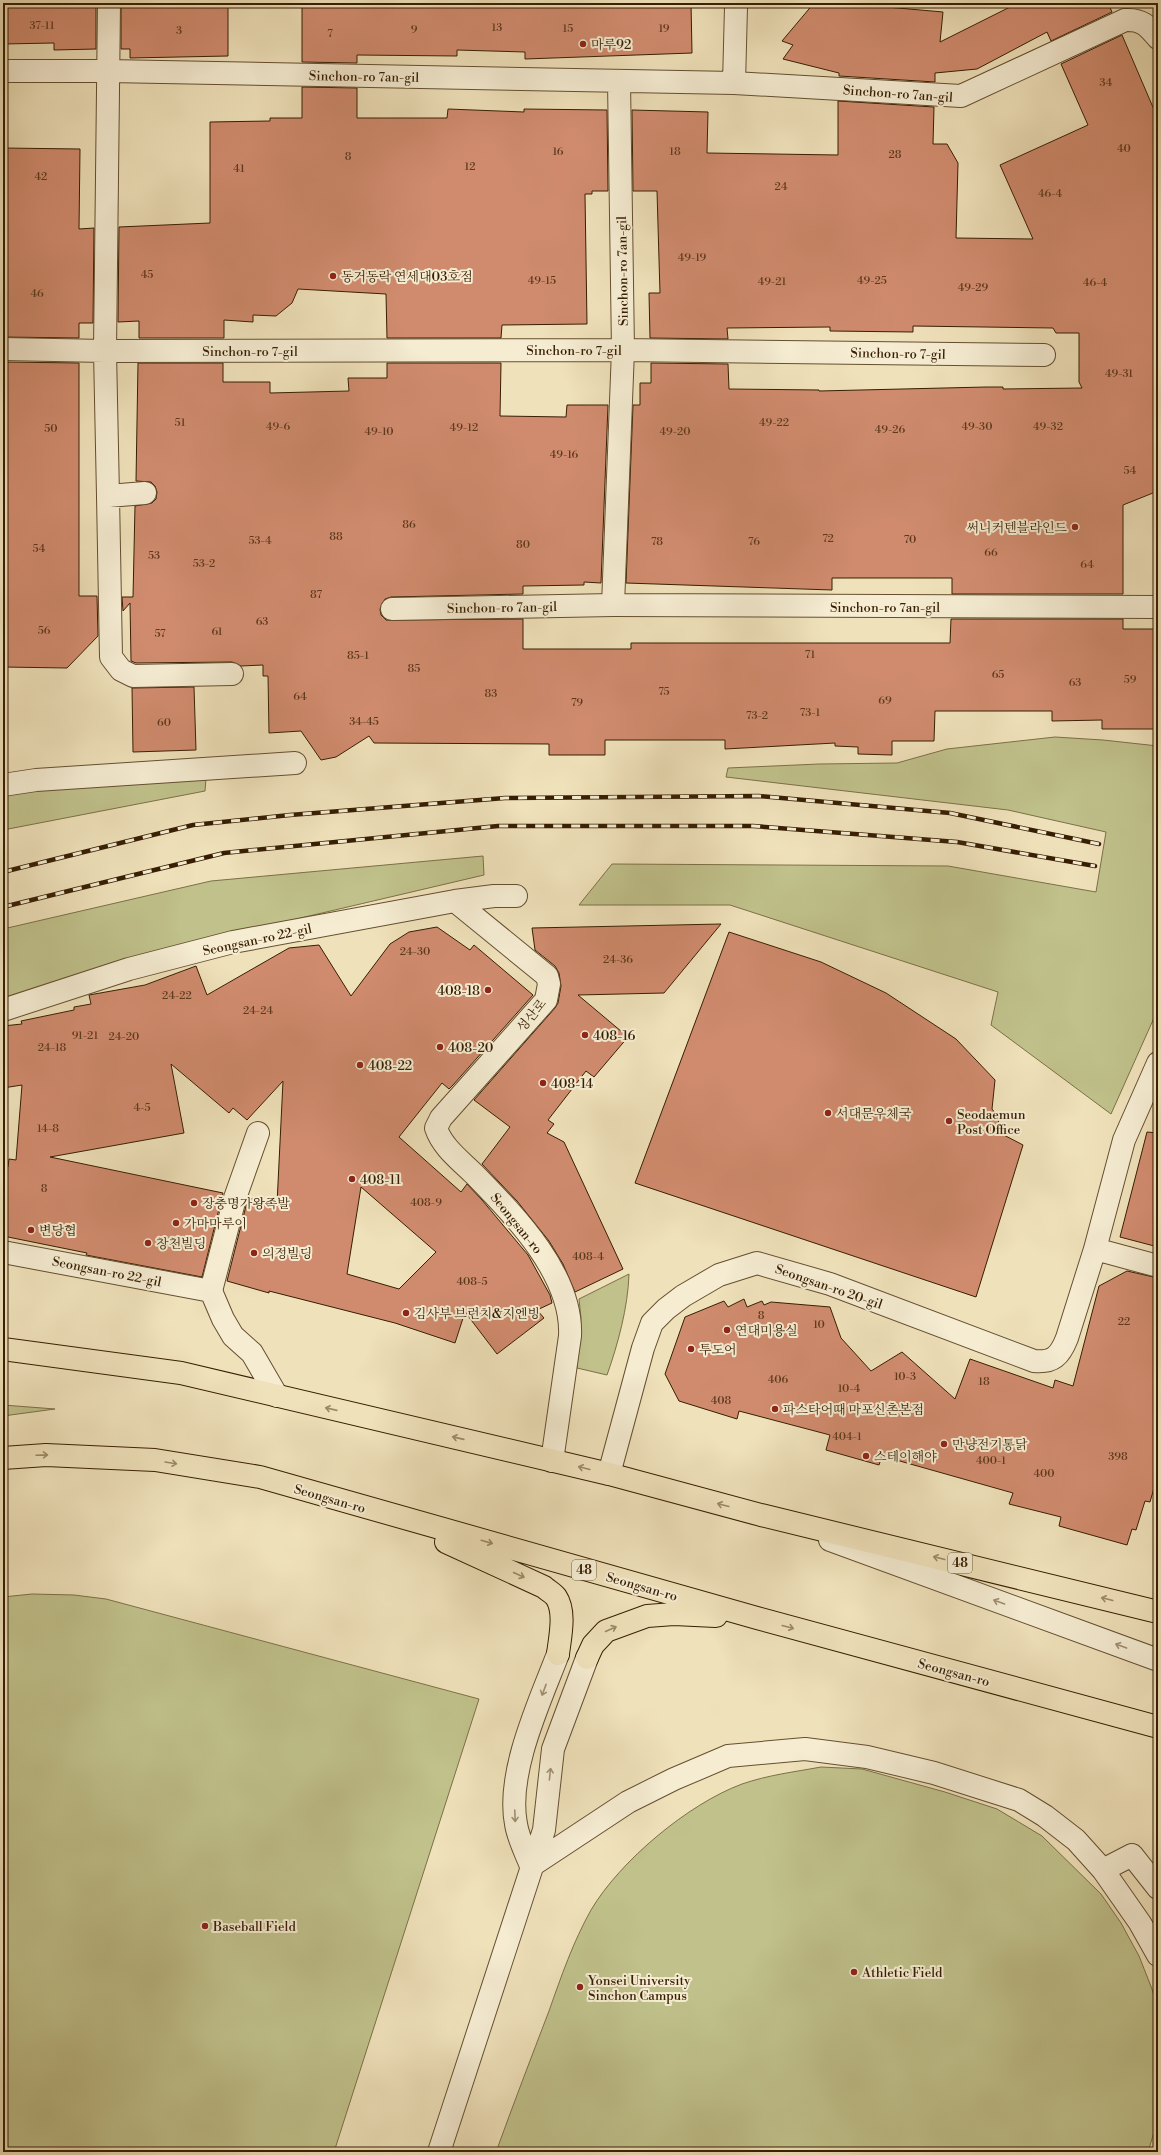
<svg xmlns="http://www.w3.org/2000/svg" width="1161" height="2155" font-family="'Libre Bodoni','Noto Serif KR',serif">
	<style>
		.green { fill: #c0c18b; stroke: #7c7046 }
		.building { fill: #d08b6e; stroke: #371e02; fill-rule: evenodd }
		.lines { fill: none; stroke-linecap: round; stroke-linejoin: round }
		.service-casing { stroke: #654f30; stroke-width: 24 }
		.minor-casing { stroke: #654f30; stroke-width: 24 }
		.primary-casing { stroke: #371e02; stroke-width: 24 }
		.service { stroke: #f5ecd2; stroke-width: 22 }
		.minor { stroke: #f5ecd2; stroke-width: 22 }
		.primary { stroke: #efe1ba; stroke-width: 22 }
		.rail-casing { stroke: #371e02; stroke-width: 4.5 }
		.rail { stroke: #f5ecd2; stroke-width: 3; stroke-dasharray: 9; stroke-linecap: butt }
		.oneway { stroke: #9c8967 }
		.oneway2 { stroke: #a08f74 }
		.poi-dot { fill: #8f2418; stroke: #f5ecd2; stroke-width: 1.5 }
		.labels { text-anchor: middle; stroke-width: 4; stroke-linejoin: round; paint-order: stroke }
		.number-label { font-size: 11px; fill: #5d391d }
		.shield { fill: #f5ecd2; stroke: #705c40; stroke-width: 1 }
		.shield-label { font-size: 12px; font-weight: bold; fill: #371e02 }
		.poi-label { font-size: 13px; fill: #371e02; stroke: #f5ecd2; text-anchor: start }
		.street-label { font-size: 13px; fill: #371e02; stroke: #f5ecd2 }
	</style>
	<rect width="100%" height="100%" fill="#efe1ba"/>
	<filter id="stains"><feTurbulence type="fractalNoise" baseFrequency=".005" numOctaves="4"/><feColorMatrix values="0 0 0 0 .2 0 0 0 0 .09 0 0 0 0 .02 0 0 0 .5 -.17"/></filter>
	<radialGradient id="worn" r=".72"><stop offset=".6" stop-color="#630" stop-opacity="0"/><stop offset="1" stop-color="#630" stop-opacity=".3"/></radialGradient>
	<path class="green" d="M 1055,737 L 1103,740 L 1158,746 L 1158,1009 L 1111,1114 L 991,1025 L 998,992 L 730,905 L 579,905 L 612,864 L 948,866 L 1096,892 L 1106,832 L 1008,810 L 726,777 L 728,768 L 819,764 L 897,763 L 947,749 Z
		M 206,779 L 205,791 L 3,830 L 3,793 Z
		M 483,856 L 484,875 L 126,959 L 3,999 L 3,929 L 211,881 Z
		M 629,1274 C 628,1307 618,1344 607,1375 L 577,1368 L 581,1318 L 579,1299 Z
		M 3,1405 L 55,1409 L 3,1416 Z
		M 32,1594 L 74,1595 L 106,1599 L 479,1699 L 334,2152 L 3,2152 L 3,1597 Z
		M 821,1767 L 862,1769 L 945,1792 L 997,1809 L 1042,1836 L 1101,1894 L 1121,1923 L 1139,1956 L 1152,1989 L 1158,2011 L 1158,2119 L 1148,2152 L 496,2152 C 513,2105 531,2058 549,2011 C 561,1977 573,1942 591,1910 C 620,1861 688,1804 742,1784 C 768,1775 794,1772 821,1767 Z"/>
	<path class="building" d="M 8,3 L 96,3 L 96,49 L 54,50 L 54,43 L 3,44 L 3,7 L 8,7 Z
		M 121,3 L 228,3 L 228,56 L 130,58 L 130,49 L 121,49 Z
		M 302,3 L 691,3 L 692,53 L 525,59 L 525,52 L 457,50 L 457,56 L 357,55 L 357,63 L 302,62 Z
		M 814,3 L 865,3 L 875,6 L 943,12 L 940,42 L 1018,3 L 1108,3 L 1112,12 L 1051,41 L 1047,32 L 977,69 L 935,73 L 935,82 L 839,76 L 839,73 L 783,59 L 793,45 L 782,41 Z
		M 1122,35 L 1158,119 L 1158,491 L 1123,505 L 1123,594 L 952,594 L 952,578 L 832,578 L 832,590 L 626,583 L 633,405 L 640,405 L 640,383 L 651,383 L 651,363 L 728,364 L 729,389 L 819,390 L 819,391 L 986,387 L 1003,387 L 1003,389 L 1082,388 L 1079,382 L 1079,333 L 1056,333 L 1053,328 L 913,326 L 913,332 L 830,331 L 830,327 L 727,328 L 728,339 L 650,338 L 649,293 L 660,293 L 657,191 L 633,191 L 632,110 L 708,112 L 707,153 L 838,155 L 838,101 L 934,107 L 933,144 L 947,144 L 958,163 L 956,238 L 1033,239 L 1000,165 L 1088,125 L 1061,64 Z
		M 302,87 L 357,88 L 357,118 L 447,118 L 448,109 L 524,112 L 524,109 L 607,110 L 608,191 L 592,191 L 592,194 L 585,194 L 587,324 L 502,325 L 501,338 L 387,338 L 386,294 L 298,289 L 292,303 L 276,316 L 253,315 L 253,322 L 224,320 L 224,338 L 139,338 L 139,321 L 118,322 L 119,227 L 210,223 L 210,122 L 270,121 L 270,118 L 302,118 Z
		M 3,148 L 80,149 L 79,229 L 94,228 L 93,323 L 79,323 L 79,338 L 3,337 Z
		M 3,362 L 79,363 L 79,596 L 97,596 L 98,636 L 67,668 L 3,667 Z
		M 138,363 L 223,363 L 223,382 L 270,382 L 270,393 L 349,391 L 348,378 L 387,378 L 387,363 L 501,363 L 500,416 L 566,417 L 567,405 L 608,405 L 601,583 L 584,582 L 584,585 L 523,586 L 523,594 L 391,597 L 385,599 L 380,609 L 381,615 L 386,620 L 523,619 L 523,649 L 631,649 L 631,643 L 950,643 L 951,619 L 1123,619 L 1123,629 L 1158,629 L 1158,729 L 1102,729 L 1102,720 L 1052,721 L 1052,711 L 935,711 L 934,741 L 892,741 L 892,755 L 858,754 L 858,747 L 835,746 L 835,743 L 725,749 L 725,740 L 605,740 L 605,755 L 549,755 L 549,744 L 374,743 L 369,736 L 336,757 L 321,760 L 301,731 L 269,733 L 268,676 L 263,676 L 263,665 L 241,666 L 232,662 L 136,663 L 131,661 L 130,603 L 123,611 L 122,597 L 133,597 L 135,506 L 152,503 L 156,499 L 157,492 L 155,486 L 151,482 L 136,481 Z
		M 194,687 L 196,750 L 133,752 L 132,688 Z
		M 721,924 L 664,993 L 578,995 L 628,1037 L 594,1077 L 586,1071 L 548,1120 L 554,1124 L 547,1133 L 564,1142 L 623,1269 L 575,1292 L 563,1264 L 549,1241 L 517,1201 L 482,1164 L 510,1127 L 474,1100 L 555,1008 L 558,1003 L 561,986 L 559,973 L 555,966 L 535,950 L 532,928 Z
		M 437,927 L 470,950 L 474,945 L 533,995 L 453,1085 L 449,1089 L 442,1083 L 399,1137 L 461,1192 L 467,1184 L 482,1200 L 528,1255 L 550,1295 L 552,1303 L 537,1310 L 544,1318 L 497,1354 L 465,1312 L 455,1343 L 395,1323 L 269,1291 L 269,1293 L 227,1281 L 248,1198 L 277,1204 L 283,1081 L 247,1120 L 233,1108 L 229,1113 L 171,1064 L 184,1133 L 50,1157 L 223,1193 L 202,1277 L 86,1255 L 87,1253 L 3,1236 L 3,1166 L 8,1167 L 9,1159 L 16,1160 L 22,1085 L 3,1088 L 3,1026 L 22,1024 L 21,1021 L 74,1010 L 74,1007 L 91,1004 L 89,995 L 145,985 L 196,966 L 207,995 L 289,948 L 319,945 L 351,996 L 390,944 L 409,932 ZM 361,1187 L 436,1252 L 399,1289 L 347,1274 Z
		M 729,932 L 821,962 L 886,993 L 956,1039 L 995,1080 L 992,1109 L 998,1117 L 1000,1133 L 1023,1145 L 976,1297 L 635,1183 Z
		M 1147,1132 L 1158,1133 L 1158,1247 L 1120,1237 Z
		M 1127,1271 L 1158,1278 L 1158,1474 L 1150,1502 L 1145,1501 L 1136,1530 L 1132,1529 L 1127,1545 L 1059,1526 L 1061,1517 L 1009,1504 L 1013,1493 L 882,1456 L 879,1465 L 826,1450 L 830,1435 L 739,1411 L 737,1419 L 679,1401 L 665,1374 L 685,1317 L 724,1301 L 728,1307 L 744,1299 L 747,1307 L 762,1301 L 764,1305 L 771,1302 L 830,1307 L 841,1338 L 871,1371 L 902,1352 L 955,1399 L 970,1359 L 1053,1388 L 1055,1380 L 1073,1386 L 1099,1286 Z"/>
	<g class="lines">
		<defs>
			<path id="service" d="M 145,493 L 108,496 L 111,657 L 121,670 L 133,676 L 232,674
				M 211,1291 L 235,1198 L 258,1133
				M 830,1540 L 1158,1660
				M 531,1866 L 628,1802 L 674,1779 L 728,1756 L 805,1749 L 867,1757 L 934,1773 L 1019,1800 L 1045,1816 L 1076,1840 L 1103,1870 L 1140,1923 L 1158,1955
				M 531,1866 C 526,1853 518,1838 516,1824 C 506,1773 540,1701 558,1654
				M 1103,1870 L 1132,1855 L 1158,1888
				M 439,2152 L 544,1830 L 553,1749 L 587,1658"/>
			<path id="minor" d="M 3,71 L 108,71 L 734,83 L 961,96 L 1125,20 C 1142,19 1148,26 1158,38
				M 734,83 L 736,7 L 737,3
				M 3,349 L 105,351 L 623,350 L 1044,355
				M 108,496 L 105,351 L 109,3
				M 613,605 L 623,350 L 619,81
				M 392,609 L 613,605 L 1158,607
				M 3,785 L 36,780 L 295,763
				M 455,901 L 547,976 L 549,984 L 546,1000 L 441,1118 L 436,1128 C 442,1147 461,1161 475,1175 C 515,1216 573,1275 570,1336 L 552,1461
				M 3,1010 L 129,969 L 233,942 L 455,901 L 494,896 L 516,896
				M 1095,1249 L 1158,1266
				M 3,1252 L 211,1291 L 223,1319 L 233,1336 L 252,1353 L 277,1396
				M 609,1474 L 643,1348 L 652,1323 L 666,1309 L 683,1296 L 719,1275 L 757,1263 L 830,1284 L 1034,1361 C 1053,1363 1060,1356 1067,1338 L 1095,1249 L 1124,1140 L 1158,1063"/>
			<path id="primary" d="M 3,1349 L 181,1373 L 609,1474 L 761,1515 L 1158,1612
				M 3,1458 L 46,1455 L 155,1460 L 260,1477 L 757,1618 L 1158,1727
				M 446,1542 L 544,1587 C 547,1590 553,1593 556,1597 C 566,1612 560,1637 558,1654
				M 587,1658 L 593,1645 L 606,1631 L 647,1616 L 674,1614 L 716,1616"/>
		</defs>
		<use href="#service" class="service-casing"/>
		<use href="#minor" class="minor-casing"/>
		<use href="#primary" class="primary-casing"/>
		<use href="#service" class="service"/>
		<use href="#minor" class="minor"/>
		<use href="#primary" class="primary"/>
		<defs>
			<path id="rail" d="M 3,872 L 193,825 L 290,815 L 505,798 L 759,796 L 950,813 L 1099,844
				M 3,907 L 224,853 L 498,826 L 753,826 L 957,842 L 1095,866"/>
		</defs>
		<use href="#rail" class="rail-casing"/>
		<use href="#rail" class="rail"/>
	</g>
	<defs><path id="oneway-shaft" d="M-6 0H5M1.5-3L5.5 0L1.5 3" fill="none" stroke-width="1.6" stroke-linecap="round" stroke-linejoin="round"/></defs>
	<g class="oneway">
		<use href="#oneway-shaft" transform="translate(331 1409) rotate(-167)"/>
		<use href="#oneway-shaft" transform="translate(458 1438) rotate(-167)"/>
		<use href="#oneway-shaft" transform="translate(42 1455) rotate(-2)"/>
		<use href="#oneway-shaft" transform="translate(171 1463) rotate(9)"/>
		<use href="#oneway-shaft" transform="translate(584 1468) rotate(-166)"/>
		<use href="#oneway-shaft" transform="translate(723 1505) rotate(-165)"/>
		<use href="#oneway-shaft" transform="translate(487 1542) rotate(16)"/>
		<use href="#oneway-shaft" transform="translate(939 1558) rotate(-166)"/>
		<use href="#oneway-shaft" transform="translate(519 1575) rotate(24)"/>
		<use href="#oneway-shaft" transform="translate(1107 1599) rotate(-166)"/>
		<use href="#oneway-shaft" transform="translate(788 1627) rotate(15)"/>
		<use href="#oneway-shaft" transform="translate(611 1629) rotate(-24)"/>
	</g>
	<g class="oneway2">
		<use href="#oneway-shaft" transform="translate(999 1602) rotate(-160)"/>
		<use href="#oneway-shaft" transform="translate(1121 1646) rotate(-160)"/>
		<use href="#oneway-shaft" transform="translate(544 1690) rotate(110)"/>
		<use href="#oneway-shaft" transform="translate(550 1774) rotate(-84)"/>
		<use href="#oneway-shaft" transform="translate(515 1816) rotate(88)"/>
	</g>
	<g class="poi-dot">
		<circle cx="583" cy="44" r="4"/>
		<circle cx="333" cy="276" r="4"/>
		<circle cx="1075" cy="527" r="4"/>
		<circle cx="488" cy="990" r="4"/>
		<circle cx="585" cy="1035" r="4"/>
		<circle cx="440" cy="1047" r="4"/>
		<circle cx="360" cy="1065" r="4"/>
		<circle cx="543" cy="1083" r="4"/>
		<circle cx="828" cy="1113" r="4"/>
		<circle cx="949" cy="1121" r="4"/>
		<circle cx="352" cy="1179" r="4"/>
		<circle cx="194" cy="1203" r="4"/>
		<circle cx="176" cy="1223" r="4"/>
		<circle cx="31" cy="1230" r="4"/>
		<circle cx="148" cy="1243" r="4"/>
		<circle cx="254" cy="1253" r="4"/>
		<circle cx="406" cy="1313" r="4"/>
		<circle cx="727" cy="1330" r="4"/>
		<circle cx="691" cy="1349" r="4"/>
		<circle cx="775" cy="1409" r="4"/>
		<circle cx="944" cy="1444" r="4"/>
		<circle cx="866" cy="1456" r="4"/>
		<circle cx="205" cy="1926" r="4"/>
		<circle cx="854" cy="1972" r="4"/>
		<circle cx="580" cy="1987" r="4"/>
	</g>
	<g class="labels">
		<g class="number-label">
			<text x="42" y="29">37-11</text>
			<text x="497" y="31">13</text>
			<text x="568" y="32">15</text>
			<text x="664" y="32">19</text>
			<text x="414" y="33">9</text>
			<text x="179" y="34">3</text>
			<text x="330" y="37">7</text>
			<text x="1106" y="86">34</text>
			<text x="1124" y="152">40</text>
			<text x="558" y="155">16</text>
			<text x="675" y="155">18</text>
			<text x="895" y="158">28</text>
			<text x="348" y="160">8</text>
			<text x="470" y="170">12</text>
			<text x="239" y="172">41</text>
			<text x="41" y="180">42</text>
			<text x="781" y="190">24</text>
			<text x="1050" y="197">46-4</text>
			<text x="692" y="261">49-19</text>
			<text x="147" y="278">45</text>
			<text x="542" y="284">49-15</text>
			<text x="872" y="284">49-25</text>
			<text x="772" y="285">49-21</text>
			<text x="1095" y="286">46-4</text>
			<text x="973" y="291">49-29</text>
			<text x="37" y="297">46</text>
			<text x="1119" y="377">49-31</text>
			<text x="180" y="426">51</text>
			<text x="774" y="426">49-22</text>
			<text x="278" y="430">49-6</text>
			<text x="977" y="430">49-30</text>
			<text x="1048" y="430">49-32</text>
			<text x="464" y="431">49-12</text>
			<text x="51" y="432">50</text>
			<text x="890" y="433">49-26</text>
			<text x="379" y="435">49-10</text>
			<text x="675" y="435">49-20</text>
			<text x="564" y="458">49-16</text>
			<text x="1130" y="474">54</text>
			<text x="409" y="528">86</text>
			<text x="336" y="540">88</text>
			<text x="828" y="542">72</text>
			<text x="910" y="543">70</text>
			<text x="260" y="544">53-4</text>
			<text x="657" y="545">78</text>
			<text x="754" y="545">76</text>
			<text x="523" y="548">80</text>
			<text x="39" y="552">54</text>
			<text x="991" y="556">66</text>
			<text x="154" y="559">53</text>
			<text x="204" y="567">53-2</text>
			<text x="1087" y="568">64</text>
			<text x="316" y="598">87</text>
			<text x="262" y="625">63</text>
			<text x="44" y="634">56</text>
			<text x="217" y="635">61</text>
			<text x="160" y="637">57</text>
			<text x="810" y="658">71</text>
			<text x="358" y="659">85-1</text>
			<text x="414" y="672">85</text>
			<text x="998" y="678">65</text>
			<text x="1130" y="683">59</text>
			<text x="1075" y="686">63</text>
			<text x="664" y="695">75</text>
			<text x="491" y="697">83</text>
			<text x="300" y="700">64</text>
			<text x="885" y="704">69</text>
			<text x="577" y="706">79</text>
			<text x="810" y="716">73-1</text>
			<text x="757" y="719">73-2</text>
			<text x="364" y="725">34-45</text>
			<text x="164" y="726">60</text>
			<text x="415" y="955">24-30</text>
			<text x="618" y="963">24-36</text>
			<text x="177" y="999">24-22</text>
			<text x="258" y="1014">24-24</text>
			<text x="85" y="1039">91-21</text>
			<text x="124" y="1040">24-20</text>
			<text x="52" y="1051">24-18</text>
			<text x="142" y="1111">4-5</text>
			<text x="48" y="1132">14-8</text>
			<text x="44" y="1192">8</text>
			<text x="426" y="1206">408-9</text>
			<text x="588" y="1260">408-4</text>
			<text x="472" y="1285">408-5</text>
			<text x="761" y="1319">8</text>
			<text x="1124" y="1325">22</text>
			<text x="819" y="1328">10</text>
			<text x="905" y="1380">10-3</text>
			<text x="778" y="1383">406</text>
			<text x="984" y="1385">18</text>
			<text x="849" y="1392">10-4</text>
			<text x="721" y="1404">408</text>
			<text x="847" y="1440">404-1</text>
			<text x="1118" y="1460">398</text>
			<text x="991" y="1464">400-1</text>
			<text x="1044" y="1477">400</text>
		</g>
		<g class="shield">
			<rect x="948" y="1553" width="24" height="20" rx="3"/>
			<rect x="572" y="1560" width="24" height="20" rx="3"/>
		</g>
		<g class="shield-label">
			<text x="960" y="1567">48</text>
			<text x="584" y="1574">48</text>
		</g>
		<g class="poi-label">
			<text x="591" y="49">마루92</text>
			<text x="341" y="281">동거동락 연세대03호점</text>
			<text x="1067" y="532" text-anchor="end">써니커텐블라인드</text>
			<text x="480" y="995" text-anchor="end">408-18</text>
			<text x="593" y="1040">408-16</text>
			<text x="448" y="1052">408-20</text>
			<text x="368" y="1070">408-22</text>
			<text x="551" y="1088">408-14</text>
			<text x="836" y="1118">서대문우체국</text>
			<text x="957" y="1119">Seodaemun<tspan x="957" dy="15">Post Office</tspan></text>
			<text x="360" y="1184">408-11</text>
			<text x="202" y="1208">장충명가왕족발</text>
			<text x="184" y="1228">가마마루이</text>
			<text x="39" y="1235">변당협</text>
			<text x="156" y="1248">창천빌딩</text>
			<text x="262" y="1258">의정빌딩</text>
			<text x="414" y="1318">김사부 브런치&amp;지엔빙</text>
			<text x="735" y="1335">연대미용실</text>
			<text x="699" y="1354">투도어</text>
			<text x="783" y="1414">파스타어때 마포신촌본점</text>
			<text x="952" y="1449">만냥전기통닭</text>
			<text x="874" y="1461">스테이해야</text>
			<text x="213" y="1931">Baseball Field</text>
			<text x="862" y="1977">Athletic Field</text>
			<text x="588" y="1985">Yonsei University<tspan x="588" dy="15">Sinchon Campus</tspan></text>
		</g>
		<g class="street-label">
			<text transform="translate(364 76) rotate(1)" y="5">Sinchon-ro 7an-gil</text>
			<text transform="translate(898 93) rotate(4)" y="5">Sinchon-ro 7an-gil</text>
			<text transform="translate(622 271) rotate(-91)" y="5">Sinchon-ro 7an-gil</text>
			<text x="574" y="355">Sinchon-ro 7-gil</text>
			<text x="250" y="356">Sinchon-ro 7-gil</text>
			<text transform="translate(898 353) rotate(1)" y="5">Sinchon-ro 7-gil</text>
			<text transform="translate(502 607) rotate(-1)" y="5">Sinchon-ro 7an-gil</text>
			<text x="885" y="612">Sinchon-ro 7an-gil</text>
			<text transform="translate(257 939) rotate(-12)" y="5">Seongsan-ro 22-gil</text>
			<text transform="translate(531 1015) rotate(-51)" y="5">성산로</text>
			<text transform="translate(517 1223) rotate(51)" y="5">Seongsan-ro</text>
			<text transform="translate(107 1271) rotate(11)" y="5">Seongsan-ro 22-gil</text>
			<text transform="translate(829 1286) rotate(19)" y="5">Seongsan-ro 20-gil</text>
			<text transform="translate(330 1498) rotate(16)" y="5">Seongsan-ro</text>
			<text transform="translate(642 1586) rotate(16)" y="5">Seongsan-ro</text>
			<text transform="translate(954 1672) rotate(15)" y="5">Seongsan-ro</text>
		</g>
	</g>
	<rect width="1161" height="2155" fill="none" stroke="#efe1ba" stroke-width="16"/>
	<rect x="4" y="4" width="1153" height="2147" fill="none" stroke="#371e02" stroke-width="2"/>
	<rect x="8" y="8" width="1145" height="2139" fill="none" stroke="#371e02"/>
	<rect width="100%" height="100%" filter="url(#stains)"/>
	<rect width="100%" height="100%" fill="url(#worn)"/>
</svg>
